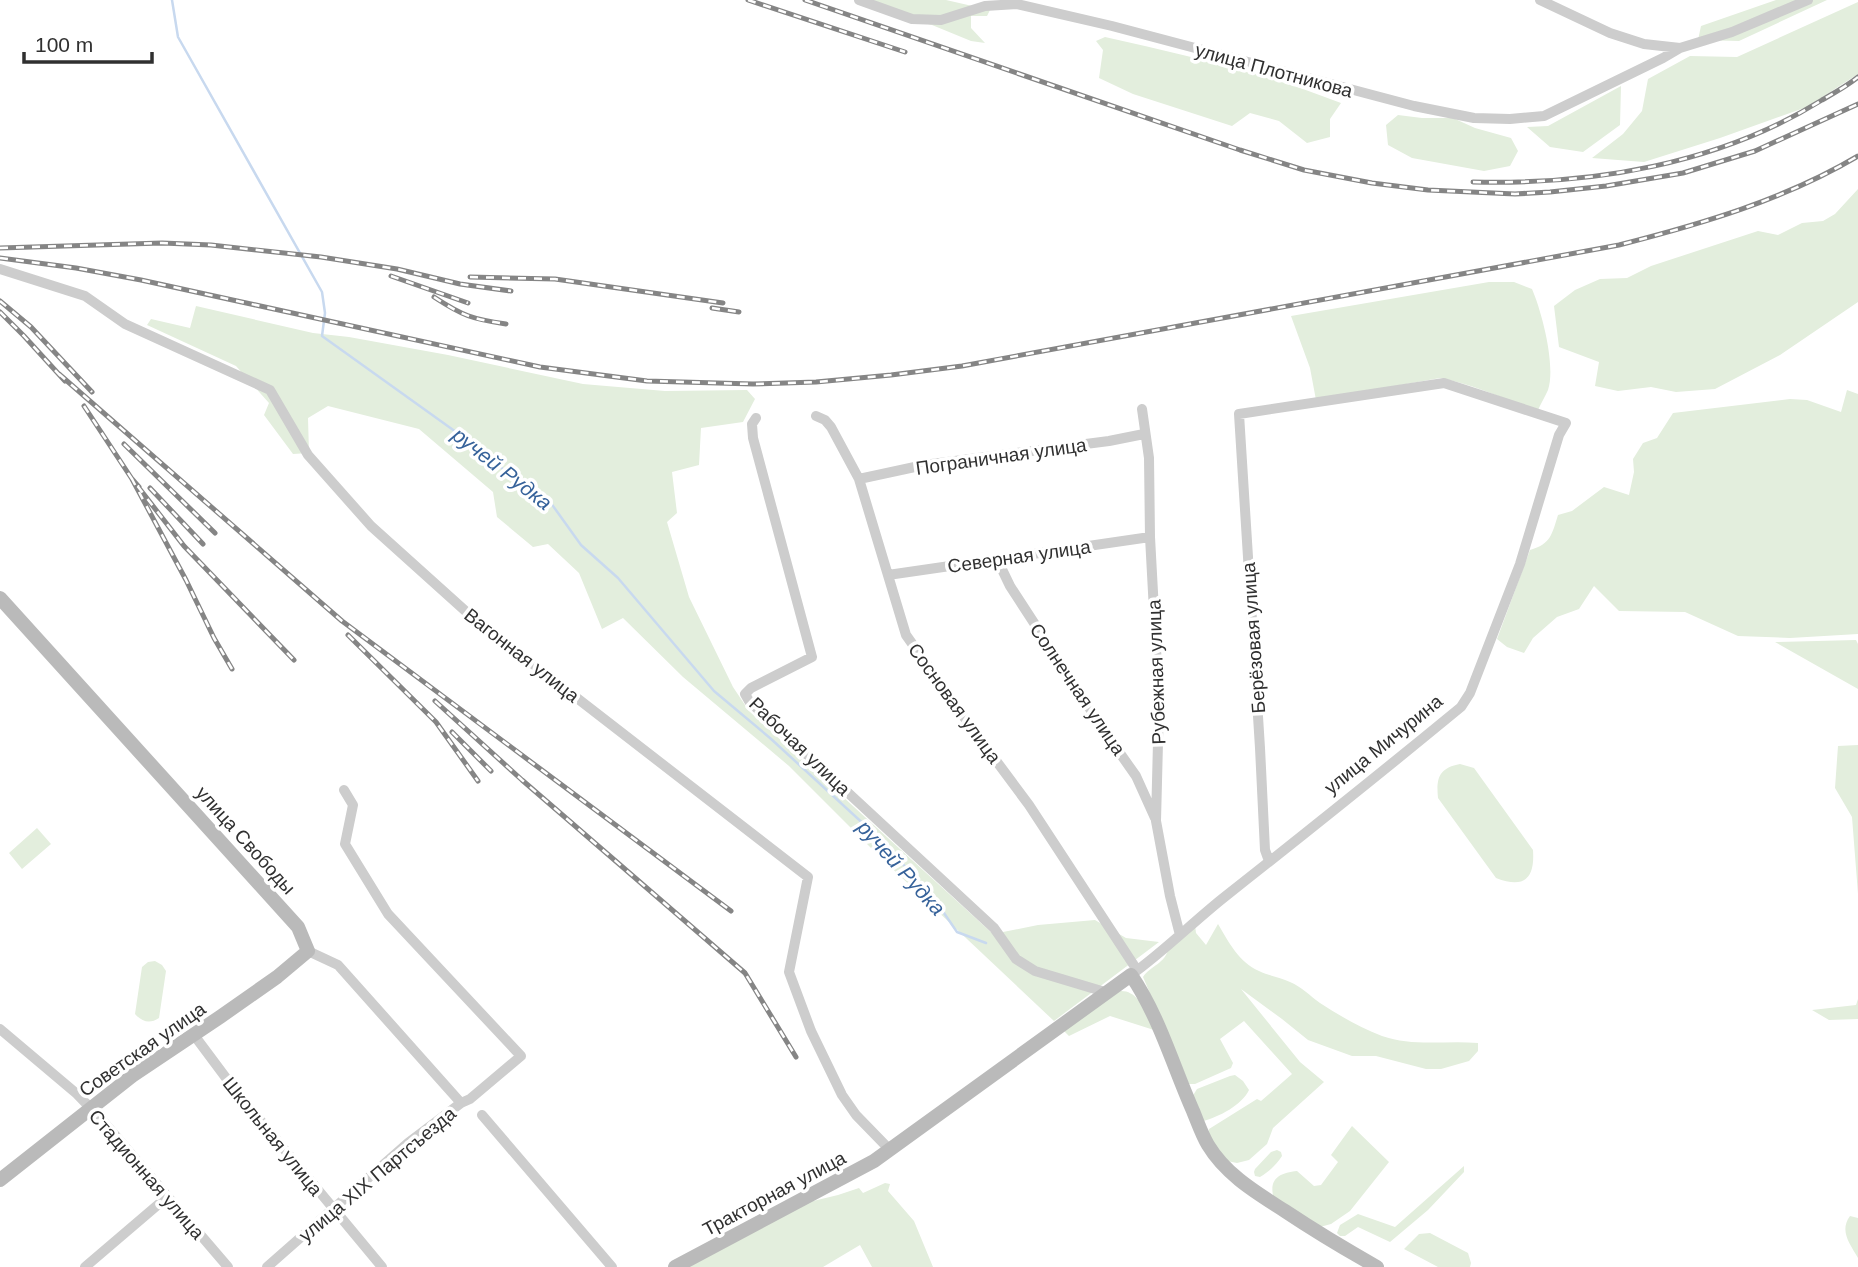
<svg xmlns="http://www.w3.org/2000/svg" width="1858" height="1267" font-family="Arial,sans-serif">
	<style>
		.green { fill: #e3eedd }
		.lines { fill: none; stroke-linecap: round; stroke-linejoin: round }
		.stream { stroke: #c8d9ef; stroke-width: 2.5 }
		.street { stroke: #cdcdcd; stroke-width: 10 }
		.secondary { stroke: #bababa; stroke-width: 14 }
		.rail-casing { stroke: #858585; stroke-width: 5 }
		.rail { stroke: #fff; stroke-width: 2.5; stroke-dasharray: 8; stroke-linecap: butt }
		.labels { text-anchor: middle; stroke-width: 7; stroke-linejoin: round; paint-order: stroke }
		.street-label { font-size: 19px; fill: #303030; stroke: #fff }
		.water-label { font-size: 21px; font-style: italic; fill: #36629a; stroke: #fff }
	</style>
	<rect width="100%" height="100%" fill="#fff"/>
	<path class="green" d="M 859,0 L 946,0 L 990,10 L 987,16 L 971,16 L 971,28 L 985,43 L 971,41 L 932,25 L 899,17 Z
		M 1776,0 L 1827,0 L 1739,41 L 1698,40 L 1701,26 Z
		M 1858,2 L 1858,74 L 1807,107 L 1720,138 L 1644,162 L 1592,158 L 1623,134 L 1642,111 L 1648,79 L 1690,56 L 1737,57 Z
		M 1105,37 C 1185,55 1265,73 1341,103 L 1330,119 L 1330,137 L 1307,143 L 1279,121 L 1250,113 L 1232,126 L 1133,94 L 1099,78 L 1103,50 L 1096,41 Z
		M 1621,86 L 1620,125 L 1583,152 L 1550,147 L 1527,127 L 1548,126 Z
		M 1398,115 L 1422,118 L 1453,118 L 1475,128 L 1511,138 L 1518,151 L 1510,166 L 1484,171 L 1412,158 L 1388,145 L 1386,125 Z
		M 1858,189 L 1858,302 L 1780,355 L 1715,389 L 1676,392 L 1651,387 L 1618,391 L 1595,386 L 1599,362 L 1559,347 L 1554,306 L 1575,290 L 1600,279 L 1627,278 L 1651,266 L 1758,231 L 1778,235 L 1802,223 L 1823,221 L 1835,214 Z
		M 1489,282 L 1514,282 L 1532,289 C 1542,312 1556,366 1548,390 C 1545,397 1541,403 1538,410 C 1505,400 1473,384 1440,378 L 1316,400 L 1310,368 L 1291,316 Z
		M 196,306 L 313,333 L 349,337 L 448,355 L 583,384 L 665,391 L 747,390 L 755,399 L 743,422 L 701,428 L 699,465 L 672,472 L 677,513 L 667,522 L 689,597 L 733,687 L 749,711 L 993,934 L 1038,925 L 1095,920 L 1126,938 L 1159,942 L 1054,1021 L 882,859 L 789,766 L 683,677 L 623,618 L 602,629 L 579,573 L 548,544 L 533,547 L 497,517 L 493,492 L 419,429 L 328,406 L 308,418 L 309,453 L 293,454 L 264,415 L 269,403 L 236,366 L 147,325 L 151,319 L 190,328 Z
		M 1847,390 L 1858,394 L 1858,634 L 1790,638 L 1738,636 L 1685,612 L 1619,611 L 1594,586 L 1579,609 L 1557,617 L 1533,638 L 1524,653 L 1507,647 L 1497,639 L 1530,550 C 1551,544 1552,534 1558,515 L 1572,511 L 1604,487 L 1629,495 L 1634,472 L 1633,459 L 1643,443 L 1657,438 L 1673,413 L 1790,399 L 1807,400 L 1841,412 Z
		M 1856,640 L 1858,644 L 1858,689 L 1775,642 Z
		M 1858,745 L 1858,894 L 1852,817 L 1835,788 L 1838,746 Z
		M 1460,764 L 1474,768 L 1533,850 C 1535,879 1524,889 1496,878 L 1438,798 C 1436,778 1439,768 1460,764 Z
		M 37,828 L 51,844 L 22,869 L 9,853 Z
		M 1218,924 C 1229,943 1239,962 1259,971 C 1269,976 1280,977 1290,982 C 1302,987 1310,996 1320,1003 C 1340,1016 1361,1028 1382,1036 C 1413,1047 1446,1040 1478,1043 L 1478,1051 L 1469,1061 L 1441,1069 L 1426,1069 L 1376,1056 L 1352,1056 L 1308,1040 L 1282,1019 L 1241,989 L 1300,1062 L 1324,1082 L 1273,1128 L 1267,1144 L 1249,1160 L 1237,1163 L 1227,1161 L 1208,1136 L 1209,1129 L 1257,1099 L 1261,1101 L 1292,1074 L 1244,1021 L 1220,1039 L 1233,1063 L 1231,1068 L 1195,1084 L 1189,1084 L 1143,977 C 1150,966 1166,963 1168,949 L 1195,925 L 1196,933 L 1206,945 Z
		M 155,961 L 162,965 L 166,971 L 159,1018 C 150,1024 142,1022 135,1014 L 142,967 L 148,962 Z
		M 1120,991 C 1140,990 1146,1015 1154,1030 L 1110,1016 L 1069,1036 L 1062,1029 Z
		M 1858,999 L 1858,1019 L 1829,1020 L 1812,1010 L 1856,1005 Z
		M 1235,1075 L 1243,1081 L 1249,1090 C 1242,1105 1219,1117 1203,1121 L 1192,1097 L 1197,1089 L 1230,1076 Z
		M 1352,1126 L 1389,1162 L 1350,1211 L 1331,1224 L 1320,1227 L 1274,1199 C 1268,1179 1279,1173 1297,1171 L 1314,1186 L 1321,1185 L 1338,1162 L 1331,1155 Z
		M 1277,1150 L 1281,1152 L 1282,1156 C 1276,1165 1269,1172 1260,1177 L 1255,1176 L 1254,1172 L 1255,1169 L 1271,1152 Z
		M 1464,1166 L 1464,1172 L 1428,1210 L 1390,1242 L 1358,1227 L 1345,1236 L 1340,1236 L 1337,1233 L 1340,1225 L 1358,1214 L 1395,1227 Z
		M 885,1183 L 890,1184 L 888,1191 L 914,1221 L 933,1267 L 872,1267 L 860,1245 L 823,1267 L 688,1267 L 809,1202 L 838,1195 L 859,1188 L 863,1193 Z
		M 1850,1216 L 1858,1218 L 1858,1258 C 1850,1244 1839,1231 1850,1216 Z
		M 1430,1233 L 1468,1253 L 1471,1263 L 1470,1267 L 1438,1267 L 1404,1249 L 1419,1234 Z"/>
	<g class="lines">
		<path class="stream" d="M 172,0 L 178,37 L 322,292 L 325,313 L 322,336 L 463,437 L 519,482 L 548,499 L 581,545 L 618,578 L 714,691 L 770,738 L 880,839 L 933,897 L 957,932 L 986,943"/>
		<path class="street" d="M 859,0 L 912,19 L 941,20 L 985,6 L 1017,4 L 1112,26 L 1414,106 L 1474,118 L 1510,119 L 1544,116 L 1663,58 L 1680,48
			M 1540,0 L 1610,33 L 1644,44 L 1680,48 L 1732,32 L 1808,0
			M 0,269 L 85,296 L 125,324 L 270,390 L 308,455 L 371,526 L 471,616 L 808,877 L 789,972 L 811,1031 L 842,1095 L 856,1115 L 890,1150
			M 1142,409 L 1149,458 L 1150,537 L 1159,703 L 1156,821 L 1170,896 L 1180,935
			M 816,416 L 825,420 L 831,427 L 859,479 L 906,635 L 974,731 L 1029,805 L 1137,970
			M 756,418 L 752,424 L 753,438 L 812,657 L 751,688 L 745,694 L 749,701 L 994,928 L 1016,959 L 1035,971 L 1105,992
			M 859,479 L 924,465 L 1109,441 L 1144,434
			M 997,559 L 1010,586 L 1105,732 L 1136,776 L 1155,818
			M 888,575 L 1150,537
			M 308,951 L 338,965 L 461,1103
			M 1131,975 C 1163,952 1191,924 1222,899 C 1302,836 1382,772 1461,707 L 1470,693 L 1520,564 L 1559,435 L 1566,423 L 1444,383 L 1239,414 L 1260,748 L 1265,850 L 1269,861
			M 0,1029 L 77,1094 L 102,1120 L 228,1267
			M 194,1035 L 235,1090 L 382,1267
			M 482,1115 L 612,1267
			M 85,1267 L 167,1197
			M 267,1267 L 408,1143 L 461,1103 L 470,1099 L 521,1056 L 388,914 L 345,844 L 353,805 L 344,790"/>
		<path class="secondary" d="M 0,598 L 298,927 L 308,951 L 277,977 L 220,1017 L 132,1076 L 0,1180
			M 675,1267 L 874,1161 L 1131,975 C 1159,1016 1173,1066 1193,1111 C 1198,1123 1202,1135 1208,1145 C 1226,1175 1257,1193 1285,1211 C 1315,1231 1345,1249 1377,1267"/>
		<defs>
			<path id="rail" d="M 748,0 L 905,52
				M 805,0 L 1240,150 L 1304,170 L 1372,183 L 1428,190 L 1515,194 L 1550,192 L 1606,186 L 1683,173 L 1755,151 L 1858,104
				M 1473,182 C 1593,185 1719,164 1822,100 C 1834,93 1847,86 1858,77
				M 0,248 L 162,243 L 211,245 L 321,257 L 397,269 L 460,284 L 511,291
				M 0,258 L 76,268 L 141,280 L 540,367 L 647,381 L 753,384 L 816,382 L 891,375 L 962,366 L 1619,245 C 1701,224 1784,200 1858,156
				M 391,276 L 468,303
				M 470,277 L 555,279 L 723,303
				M 434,297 C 463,316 472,319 506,324
				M 0,301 L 31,327 L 92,392
				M 712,308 L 739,312
				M 0,312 L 24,336 L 65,381
				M 59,374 L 342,621 L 731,911
				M 84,406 L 132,479 L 139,487
				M 124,444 L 215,533
				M 150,488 L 203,544
				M 348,635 L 436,722 L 478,781
				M 232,669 L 214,638 L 186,580 L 132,479 L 184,546 L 294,660
				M 435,701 L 522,780 L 745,973 L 796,1057
				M 452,732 L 491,771"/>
		</defs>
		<use href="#rail" class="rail-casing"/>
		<use href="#rail" class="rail"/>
	</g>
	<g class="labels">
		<g class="street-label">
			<text transform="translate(1274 70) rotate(15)" y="7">улица Плотникова</text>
			<text transform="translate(1001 456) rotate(-8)" y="7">Пограничная улица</text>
			<text transform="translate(1019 556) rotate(-8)" y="7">Северная улица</text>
			<text transform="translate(1253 638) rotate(-94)" y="7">Берёзовая улица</text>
			<text transform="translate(522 655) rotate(38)" y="7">Вагонная улица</text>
			<text transform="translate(1156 672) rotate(-92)" y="7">Рубежная улица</text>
			<text transform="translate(1078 689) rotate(56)" y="7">Солнечная улица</text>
			<text transform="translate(955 703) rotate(54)" y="7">Сосновая улица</text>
			<text transform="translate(1383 744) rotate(-39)" y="7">улица Мичурина</text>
			<text transform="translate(800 746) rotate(44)" y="7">Рабочая улица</text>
			<text transform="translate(246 840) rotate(48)" y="7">улица Свободы</text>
			<text transform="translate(142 1049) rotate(-35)" y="7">Советская улица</text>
			<text transform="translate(273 1136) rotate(51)" y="7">Школьная улица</text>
			<text transform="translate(147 1174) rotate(49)" y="7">Стадионная улица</text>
			<text transform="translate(377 1174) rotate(-40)" y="7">улица XIX Партсъезда</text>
			<text transform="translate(774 1193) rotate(-28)" y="7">Тракторная улица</text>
		</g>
		<g class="water-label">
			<text transform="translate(502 469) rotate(38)" y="7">ручей Рудка</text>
			<text transform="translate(901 868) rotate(48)" y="7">ручей Рудка</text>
		</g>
	</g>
	<path d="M24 52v10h128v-10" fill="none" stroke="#303030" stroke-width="3.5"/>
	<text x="35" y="52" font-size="21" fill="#303030" stroke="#ffffff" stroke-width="5" paint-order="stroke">100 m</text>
</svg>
